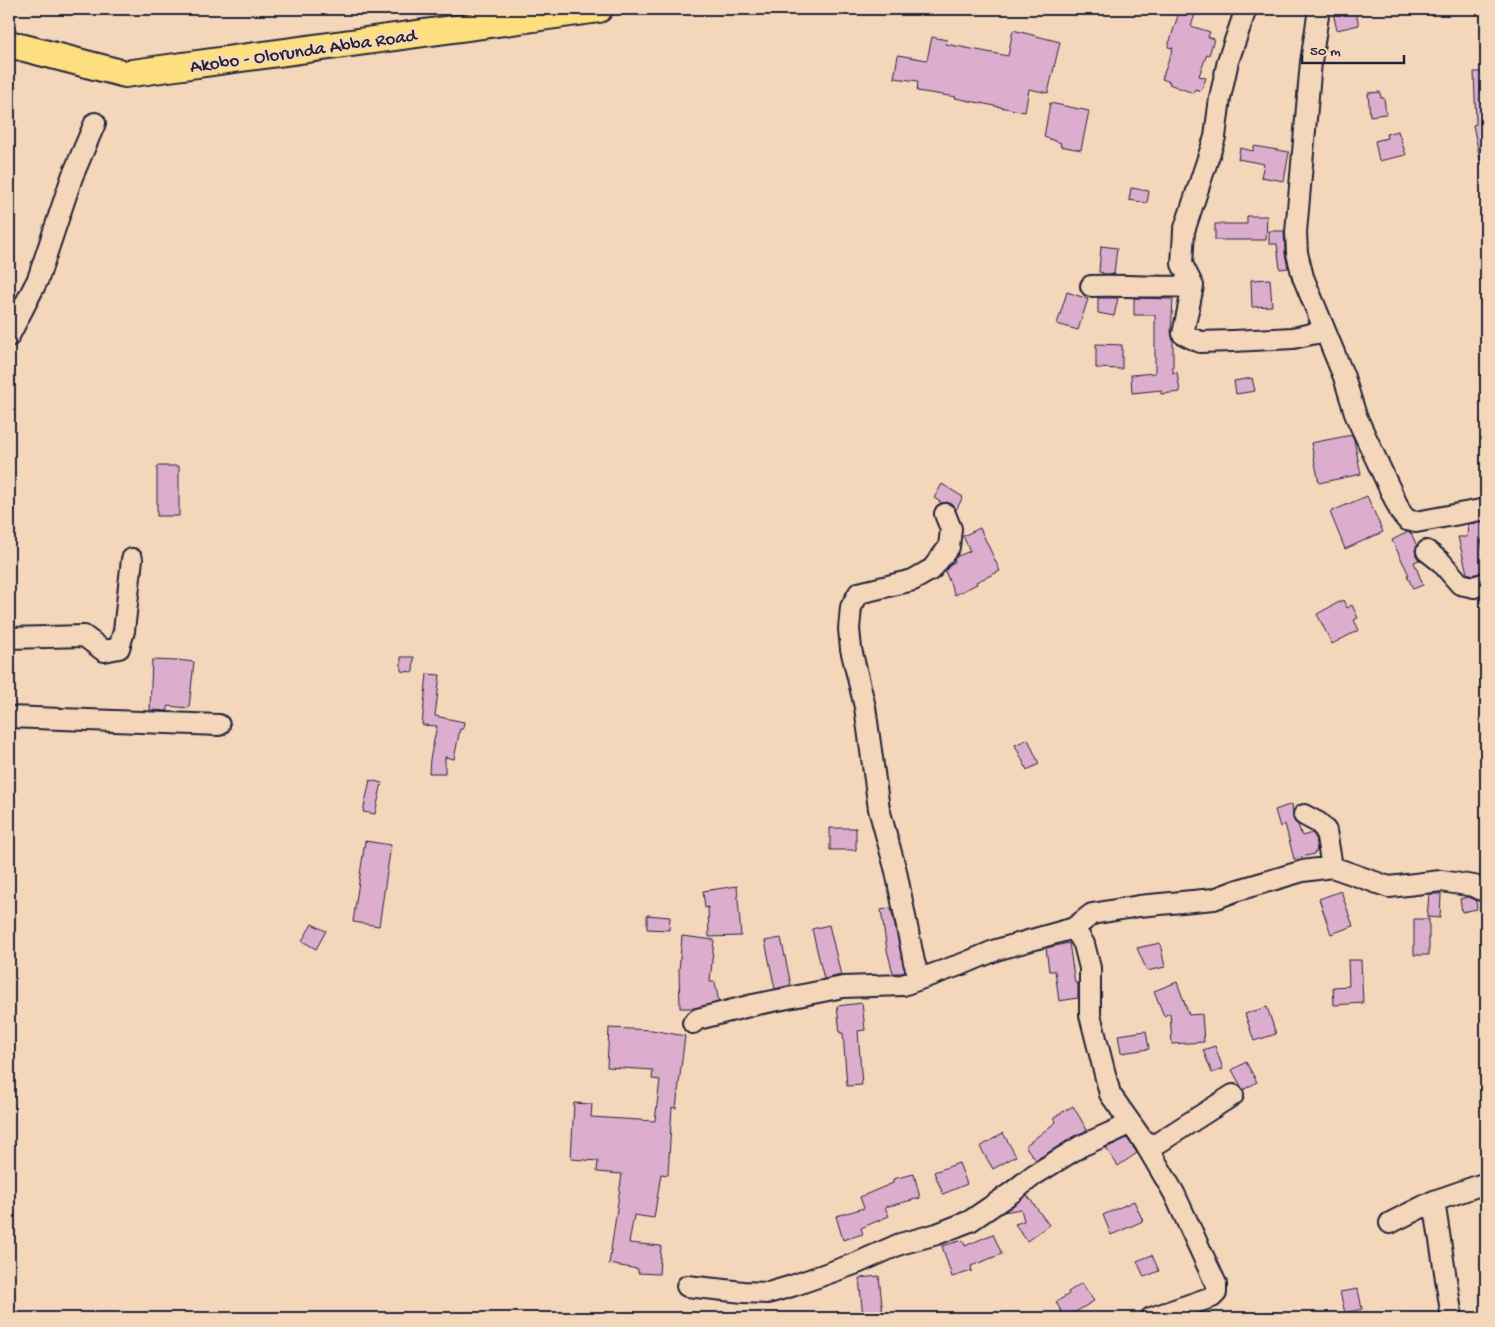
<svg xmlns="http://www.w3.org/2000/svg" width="1495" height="1327" font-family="'Gochi Hand',sans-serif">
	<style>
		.building { fill: #ddadce; stroke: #22223b }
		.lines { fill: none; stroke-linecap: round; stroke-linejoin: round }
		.minor-casing { stroke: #22223b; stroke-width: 24 }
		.major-casing { stroke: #22223b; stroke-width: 30 }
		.minor { stroke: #f4d7ba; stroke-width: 20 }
		.major { stroke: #fedf80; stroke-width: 26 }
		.labels { text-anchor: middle; stroke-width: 4.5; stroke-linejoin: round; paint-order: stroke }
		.street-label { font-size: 19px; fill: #22223b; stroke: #f4d7ba }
	</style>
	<rect width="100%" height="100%" fill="#f4d7ba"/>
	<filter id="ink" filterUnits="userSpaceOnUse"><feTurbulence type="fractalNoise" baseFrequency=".02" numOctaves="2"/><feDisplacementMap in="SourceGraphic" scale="10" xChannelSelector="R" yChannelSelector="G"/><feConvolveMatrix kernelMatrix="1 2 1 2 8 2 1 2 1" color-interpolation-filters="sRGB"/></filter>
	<g filter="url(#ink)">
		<path class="building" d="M 1180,9 L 1197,9 L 1191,26 L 1210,32 L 1208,37 L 1214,39 L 1209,55 L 1207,54 L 1199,76 L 1206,78 L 1201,91 L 1195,89 L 1193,93 L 1169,84 L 1170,82 L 1162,79 L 1173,48 L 1168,47 Z
			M 1332,9 L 1355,9 L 1359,25 L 1337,30 Z
			M 1013,30 L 1060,42 L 1048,93 L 1029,89 L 1025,112 L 955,98 L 956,97 L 917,91 L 918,81 L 894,78 L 898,55 L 927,60 L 932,37 L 947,40 L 946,44 L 1008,56 Z
			M 1474,72 L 1486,72 L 1486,163 L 1481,164 L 1473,125 L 1476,124 Z
			M 1380,92 L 1381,98 L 1384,98 L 1386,114 L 1370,116 L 1368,93 Z
			M 1050,103 L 1089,111 L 1081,150 L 1060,146 L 1061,143 L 1044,137 Z
			M 1398,131 L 1406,155 L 1379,161 L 1375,141 L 1387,138 L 1386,134 Z
			M 1254,146 L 1289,152 L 1284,181 L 1261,177 L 1264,164 L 1238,159 L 1240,148 L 1253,151 Z
			M 1131,188 L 1149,191 L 1147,203 L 1129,200 Z
			M 1247,216 L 1267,216 L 1266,240 L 1215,240 L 1215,224 L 1247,224 Z
			M 1269,231 L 1284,231 L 1285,254 L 1288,268 L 1280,269 L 1277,244 L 1269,244 Z
			M 1101,246 L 1117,248 L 1114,274 L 1102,274 L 1103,273 L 1099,272 Z
			M 1270,279 L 1272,306 L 1252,307 L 1251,280 Z
			M 1067,292 L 1088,299 L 1078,330 L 1057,324 Z
			M 1098,298 L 1118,298 L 1114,316 L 1098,313 Z
			M 1134,298 L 1173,299 L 1171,332 L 1173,340 L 1173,373 L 1177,372 L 1180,392 L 1161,394 L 1161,390 L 1132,393 L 1131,375 L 1155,373 L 1155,315 L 1134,315 Z
			M 1096,344 L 1122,345 L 1122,369 L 1096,368 Z
			M 1252,378 L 1255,391 L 1236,394 L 1234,381 Z
			M 1352,435 L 1354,440 L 1361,474 L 1319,483 L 1311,443 Z
			M 157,466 L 179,466 L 179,516 L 157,516 Z
			M 942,484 L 963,497 L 956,510 L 952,504 L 947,502 L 942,503 L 934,498 Z
			M 1367,496 L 1383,532 L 1345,549 L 1330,512 Z
			M 1477,523 L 1486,523 L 1486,540 L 1481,540 L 1486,563 L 1486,571 L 1473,575 L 1467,573 L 1458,537 L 1467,537 L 1468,524 Z
			M 980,528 L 1000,571 L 976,582 L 977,584 L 955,595 L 945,571 L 952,563 L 955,562 L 954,560 L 956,557 L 970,551 L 963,536 Z
			M 1408,532 L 1411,533 L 1417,546 L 1415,550 L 1416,555 L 1419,560 L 1414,562 L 1423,585 L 1413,589 L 1407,575 L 1409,575 L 1392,540 Z
			M 1343,600 L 1347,608 L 1352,605 L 1358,618 L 1354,620 L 1359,630 L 1332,644 L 1317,614 Z
			M 401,657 L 414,657 L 413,672 L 401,671 Z
			M 152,660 L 177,661 L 177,660 L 194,662 L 189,708 L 168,706 L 168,711 L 150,710 Z
			M 427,674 L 440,675 L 435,716 L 464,722 L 463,729 L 460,729 L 454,759 L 445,757 L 445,773 L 429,773 L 430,759 L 437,726 L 422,725 Z
			M 1028,739 L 1039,764 L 1027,770 L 1015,745 Z
			M 370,780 L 382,783 L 375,814 L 363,812 Z
			M 1292,804 L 1294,821 L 1298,825 L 1302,836 L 1312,833 L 1315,836 L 1317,852 L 1314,852 L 1314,854 L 1294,859 L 1285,824 L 1280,827 L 1275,810 Z
			M 830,828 L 856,828 L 856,850 L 830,850 Z
			M 365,841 L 391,845 L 379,926 L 353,922 Z
			M 737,886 L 741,936 L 709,937 L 708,907 L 705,908 L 703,891 Z
			M 1341,891 L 1353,926 L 1331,934 L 1319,899 Z
			M 1429,894 L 1441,894 L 1440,918 L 1427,917 Z
			M 1468,897 L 1476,900 L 1477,909 L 1462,912 L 1460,899 Z
			M 891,908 L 905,972 L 901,973 L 893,973 L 887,950 L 881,910 Z
			M 647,915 L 670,917 L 669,930 L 647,929 Z
			M 1414,919 L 1429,919 L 1429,955 L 1414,955 Z
			M 312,924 L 326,931 L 316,949 L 302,941 Z
			M 829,925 L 841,975 L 824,979 L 812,929 Z
			M 682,936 L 714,940 L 710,982 L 715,982 L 719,1002 L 695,1008 L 680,1008 L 679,970 Z
			M 781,938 L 791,985 L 775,989 L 765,941 Z
			M 1069,943 L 1075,983 L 1078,983 L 1078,998 L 1059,1001 L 1055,971 L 1049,971 L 1046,948 Z
			M 1160,943 L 1165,967 L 1147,971 L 1137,948 Z
			M 1348,960 L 1361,960 L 1363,1003 L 1334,1005 L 1333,987 L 1349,986 Z
			M 1177,982 L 1189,1015 L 1202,1014 L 1204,1042 L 1172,1044 L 1170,1013 L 1164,1016 L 1154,991 Z
			M 862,1003 L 865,1030 L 858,1031 L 862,1085 L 847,1086 L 843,1033 L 840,1033 L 837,1006 Z
			M 1267,1007 L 1276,1034 L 1254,1041 L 1245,1014 Z
			M 609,1028 L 652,1030 L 685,1036 L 676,1108 L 672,1107 L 668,1175 L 661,1174 L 654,1218 L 634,1215 L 629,1243 L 661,1246 L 659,1274 L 638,1273 L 638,1269 L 609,1264 L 622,1174 L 597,1172 L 598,1161 L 571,1159 L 574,1103 L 592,1104 L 591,1117 L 655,1121 L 660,1080 L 652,1079 L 653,1070 L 607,1067 Z
			M 1146,1031 L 1149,1049 L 1121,1053 L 1118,1035 Z
			M 1215,1046 L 1223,1069 L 1212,1073 L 1203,1050 Z
			M 1246,1062 L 1257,1082 L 1243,1090 L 1232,1070 Z
			M 1073,1106 L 1087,1130 L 1075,1136 L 1036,1160 L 1025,1146 L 1056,1122 L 1054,1117 Z
			M 1003,1133 L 1016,1156 L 993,1169 L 980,1147 Z
			M 1127,1138 L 1137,1153 L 1118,1166 L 1106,1148 Z
			M 959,1163 L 967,1184 L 943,1194 L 934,1172 Z
			M 914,1174 L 920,1198 L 885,1207 L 889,1216 L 861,1228 L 863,1234 L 843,1240 L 836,1216 L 864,1208 L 860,1197 L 893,1183 L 893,1179 Z
			M 1027,1195 L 1049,1225 L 1027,1241 L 1015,1224 L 1024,1221 L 1021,1209 L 1004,1212 Z
			M 1134,1201 L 1143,1221 L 1111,1235 L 1103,1215 Z
			M 993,1234 L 1002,1254 L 971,1266 L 972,1271 L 952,1277 L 942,1246 L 963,1240 L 965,1246 Z
			M 1152,1255 L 1159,1271 L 1144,1277 L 1137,1261 Z
			M 879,1276 L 883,1315 L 863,1317 L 859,1278 Z
			M 1082,1283 L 1094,1301 L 1065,1318 L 1056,1302 L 1069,1294 L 1068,1292 Z
			M 1358,1289 L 1362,1309 L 1345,1313 L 1340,1292 Z"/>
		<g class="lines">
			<defs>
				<path id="minor" d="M 1246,9 L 1228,61 L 1220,98 L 1215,137 L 1184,231 L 1182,264 L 1193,286 L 1183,334 L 1200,342 L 1233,341 L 1293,338 L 1325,331
					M 1319,9 L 1311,62 L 1296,232 L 1297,253 L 1303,277 L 1344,377 L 1356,416 L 1401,513 L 1407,520 L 1416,522 L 1486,509
					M 1091,286 C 1125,285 1159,288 1193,286
					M 9,336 L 38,279 L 72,177 L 95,123
					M 1427,551 L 1441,562 L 1460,584 L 1474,587 L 1486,583
					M 9,638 L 84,636 L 104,651 L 119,648 L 124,631 L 132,559
					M 9,717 L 219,725
					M 1304,815 L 1319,823 L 1326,831 L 1332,867
					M 1074,928 L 1084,944 L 1090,968 L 1090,1015 L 1110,1094 L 1144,1142 L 1152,1144 L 1158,1143 L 1233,1095
					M 920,979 L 914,962 L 896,871 L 879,809 L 865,707 L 851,649 L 849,629 L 851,607 L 859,593 L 913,580 L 932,569 L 949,547 L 951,529 L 945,514
					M 693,1023 L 698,1019 L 753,1005 L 843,987 L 903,985 L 965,963 L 996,950 L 1074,928 L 1092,914 L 1139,906 L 1214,899 L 1238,890 L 1303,871 L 1332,867 L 1389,887 L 1441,881 L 1474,886 L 1486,892
					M 1144,1142 L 1174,1193 L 1216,1284 L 1216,1293 L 1212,1297 L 1151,1318
					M 1434,1201 L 1452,1318
					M 1390,1223 L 1434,1201 L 1486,1183
					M 687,1286 L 743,1292 L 768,1293 L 792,1286 L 857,1263 L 900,1244 L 937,1234 L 970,1221 L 1011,1193 L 1034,1175 L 1081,1146 L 1119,1129 L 1129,1121"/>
				<path id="major" d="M 9,44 L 125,74 L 599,9"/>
			</defs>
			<use href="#minor" class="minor-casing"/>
			<use href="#major" class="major-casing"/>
			<use href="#minor" class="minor"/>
			<use href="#major" class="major"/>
		</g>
	</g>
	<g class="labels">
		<g class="street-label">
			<text transform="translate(303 49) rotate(-8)" y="7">Akobo - Olorunda Abba Road</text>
		</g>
	</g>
	<rect width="1495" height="1327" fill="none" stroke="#f4d7ba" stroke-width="30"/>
	<rect x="15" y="15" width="1465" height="1297" fill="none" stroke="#22223b" stroke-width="2" filter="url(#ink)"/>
	<path d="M1302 55v8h102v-8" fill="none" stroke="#22223b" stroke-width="2.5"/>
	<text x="1310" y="55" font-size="15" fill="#22223b" stroke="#f4d7ba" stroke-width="4" paint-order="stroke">50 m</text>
</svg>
